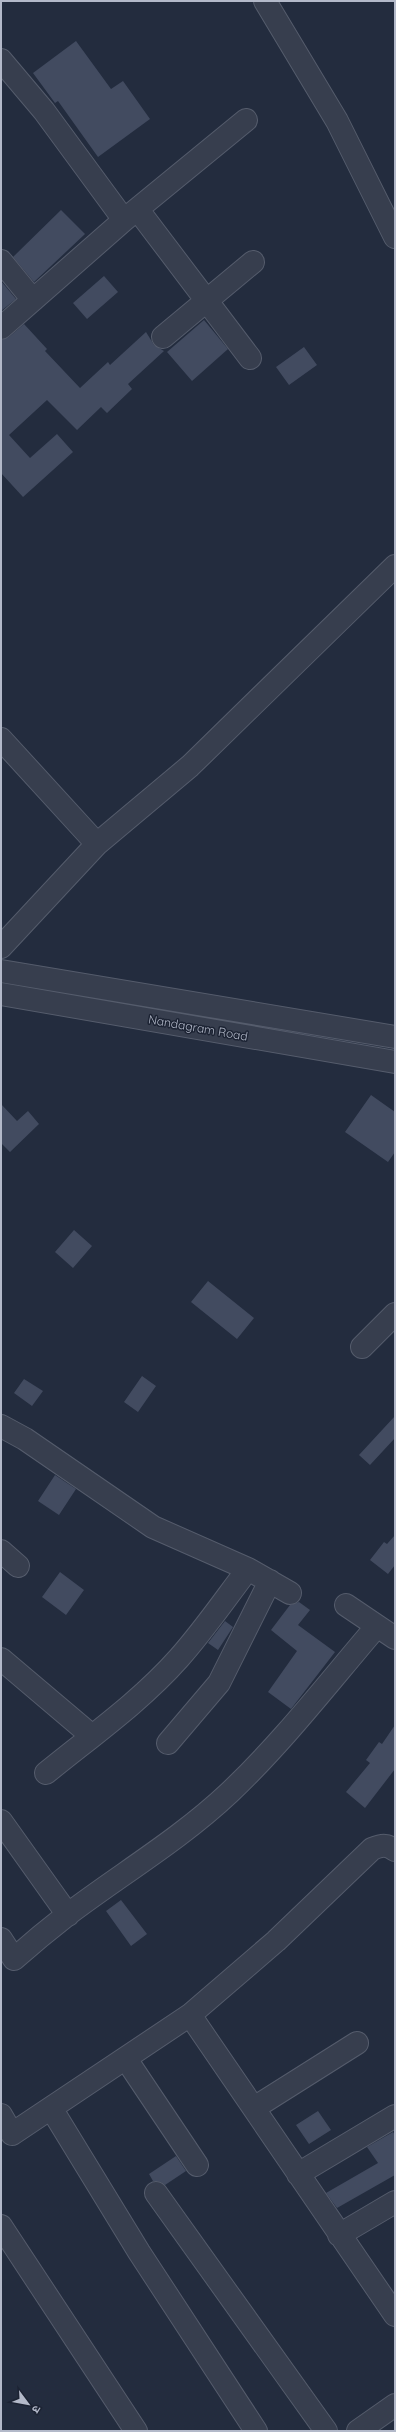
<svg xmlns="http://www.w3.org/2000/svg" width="396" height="2432" font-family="Quicksand,'Noto Sans Devanagari',sans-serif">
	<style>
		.building { fill: #424b60 }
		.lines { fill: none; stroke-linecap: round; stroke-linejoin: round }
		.minor-casing { stroke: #555c6c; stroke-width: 24 }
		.minor { stroke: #373e4e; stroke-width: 22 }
		.labels { text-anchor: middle; stroke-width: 3; stroke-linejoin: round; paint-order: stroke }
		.street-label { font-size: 12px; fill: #b3b9c9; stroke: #1c2333 }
	</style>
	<rect width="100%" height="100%" fill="#232c3e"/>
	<path class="building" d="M 76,41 L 111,89 L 123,81 L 150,119 L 98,157 L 58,101 L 55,103 L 33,73 Z
		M 61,210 L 85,234 L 34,282 L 13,257 Z
		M 104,276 L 118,292 L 87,319 L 73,303 Z
		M 1,281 L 16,299 L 1,311 Z
		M 204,320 L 228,349 L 192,381 L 167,352 Z
		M 24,324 L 47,349 L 45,351 L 80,388 L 108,362 L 110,365 L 146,332 L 154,345 L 164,351 L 128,384 L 132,389 L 107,413 L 101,407 L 77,430 L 47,400 L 9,435 L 30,458 L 57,434 L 73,452 L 23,497 L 1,473 L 1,340 L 9,337 Z
		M 304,347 L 317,365 L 289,385 L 276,367 Z
		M 371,1095 L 395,1112 L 395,1152 L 388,1162 L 345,1132 Z
		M 1,1104 L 17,1121 L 28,1111 L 39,1124 L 10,1152 L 1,1143 Z
		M 74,1230 L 92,1246 L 73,1268 L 55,1252 Z
		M 208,1281 L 254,1318 L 237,1339 L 191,1302 Z
		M 142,1376 L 156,1386 L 138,1412 L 124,1402 Z
		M 24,1379 L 43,1391 L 32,1406 L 14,1393 Z
		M 395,1416 L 395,1438 L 370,1465 L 359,1455 Z
		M 55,1475 L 76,1489 L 59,1515 L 38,1501 Z
		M 395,1535 L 395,1565 L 388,1574 L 370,1560 L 384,1542 L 387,1544 Z
		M 60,1572 L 84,1590 L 66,1615 L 42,1597 Z
		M 299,1602 L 310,1610 L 298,1625 L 335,1652 L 291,1709 L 268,1692 L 297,1651 L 271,1630 L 290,1605 Z
		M 225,1621 L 233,1627 L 218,1650 L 208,1643 Z
		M 395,1725 L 395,1769 L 365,1808 L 346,1792 L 370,1763 L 366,1760 L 379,1742 L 382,1744 Z
		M 121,1900 L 147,1934 L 131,1946 L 106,1911 Z
		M 318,2111 L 331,2130 L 309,2144 L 296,2125 Z
		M 393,2132 L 395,2135 L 395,2175 L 337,2208 L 326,2193 L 378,2163 L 367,2147 Z
		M 176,2156 L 186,2171 L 165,2185 L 161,2182 L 153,2181 L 149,2174 Z"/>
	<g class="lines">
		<defs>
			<path id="minor" d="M 265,1 L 337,121 L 395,237
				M 1,60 L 44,111 L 124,220
				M 138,210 L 250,358
				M 1,261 L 33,300
				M 1,328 L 124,220 L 246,120
				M 163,337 L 253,262
				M 1,739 L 97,844
				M 1,947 L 97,844 L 190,766 L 395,566
				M 1,971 L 395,1037
				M 1,994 L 395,1062
				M 362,1347 L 395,1314
				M 1,1426 L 25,1439 L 153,1527 L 248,1569 L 290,1593
				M 1,1551 L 18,1566
				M 346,1605 L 395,1638
				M 1,1659 L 92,1736
				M 168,1743 L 219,1683 L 270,1581
				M 46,1773 C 90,1737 140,1702 179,1658 C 204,1630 225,1599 248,1569
				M 1,1821 L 68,1915
				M 1,1939 L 14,1959 C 31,1944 49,1929 67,1915 C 121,1874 179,1840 229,1793 C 283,1742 329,1682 377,1626
				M 190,2015 L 395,2315
				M 126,2059 L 197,2165
				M 51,2108 L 139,2252 L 256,2431
				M 254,2108 L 357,2043
				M 1,2115 L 12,2134 L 190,2015 L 276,1941 L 372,1849 C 382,1845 386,1844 395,1850
				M 298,2174 L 395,2116
				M 156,2193 L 326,2431
				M 1,2226 L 136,2431
				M 339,2235 L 395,2202
				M 358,2431 L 395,2405"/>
		</defs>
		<use href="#minor" class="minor-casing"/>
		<use href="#minor" class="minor"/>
	</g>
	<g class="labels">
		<g class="street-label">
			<text transform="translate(198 1028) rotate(10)" y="4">Nandagram Road</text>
		</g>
	</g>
	<rect width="396" height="2432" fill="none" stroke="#b3b9c9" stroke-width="4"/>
	<g transform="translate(28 2404) rotate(122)" stroke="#1c2333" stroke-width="3" paint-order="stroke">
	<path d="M0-3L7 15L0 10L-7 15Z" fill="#b3b9c9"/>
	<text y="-6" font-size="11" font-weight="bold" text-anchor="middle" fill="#b3b9c9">उ</text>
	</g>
</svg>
